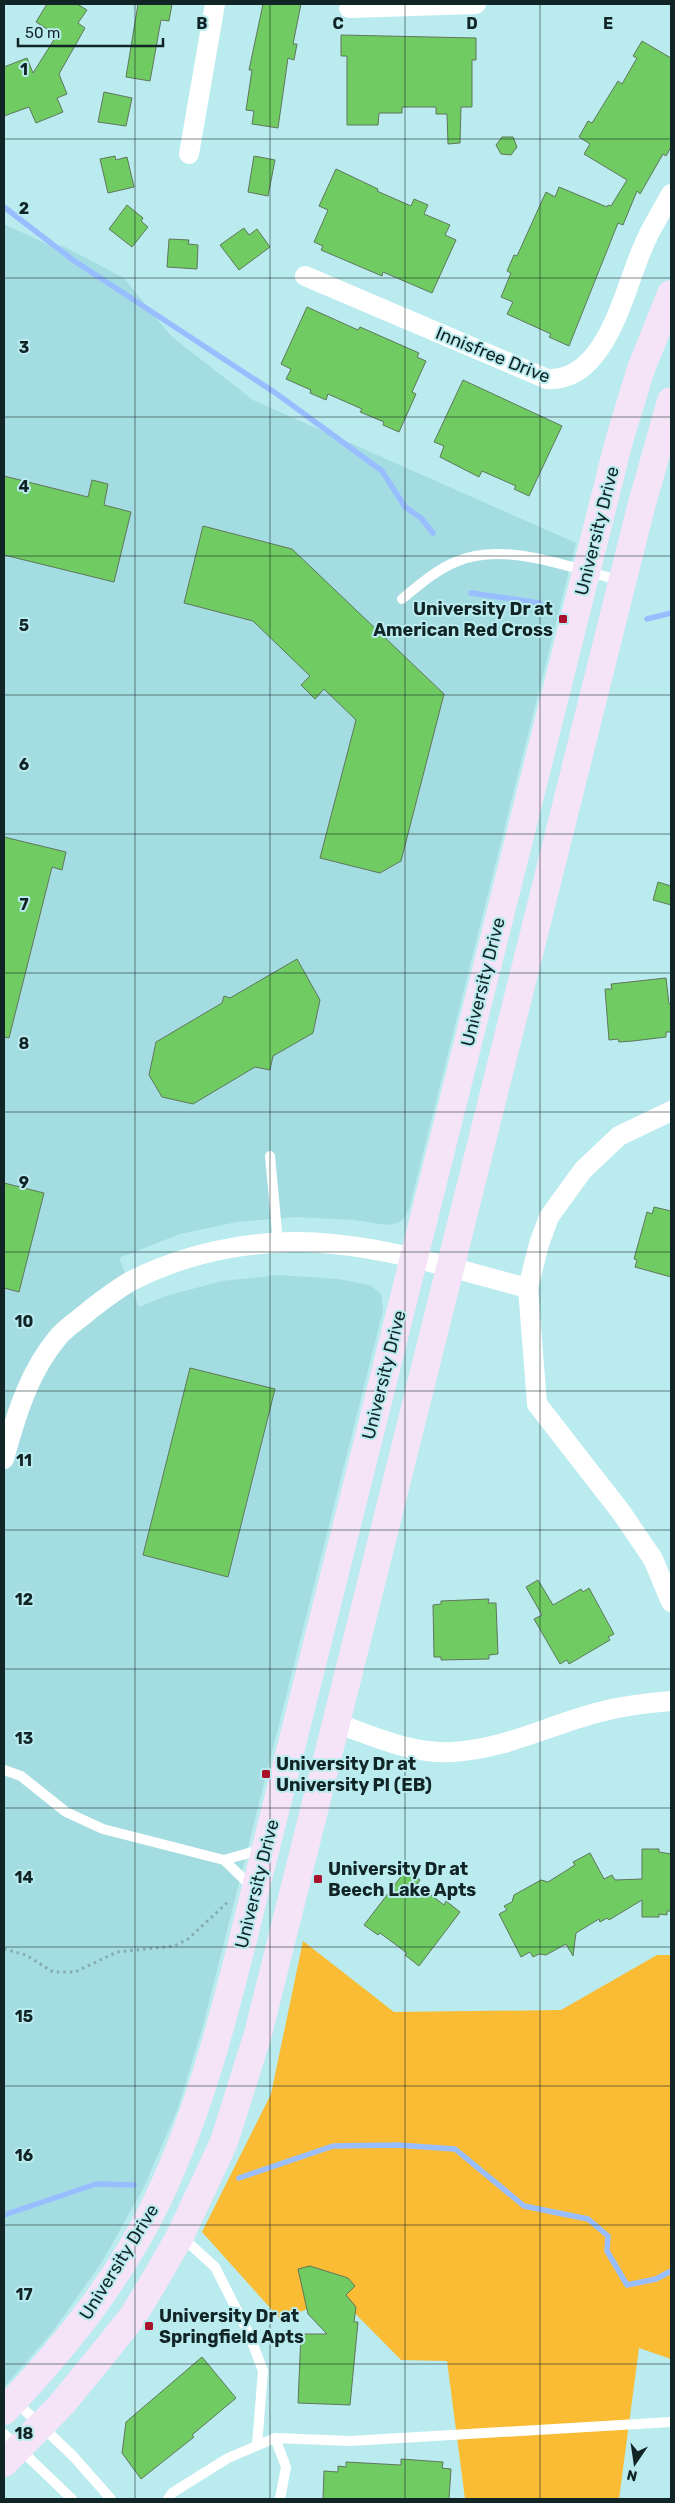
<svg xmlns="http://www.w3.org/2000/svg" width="675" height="2503" font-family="Rubik,sans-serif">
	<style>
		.built { fill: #a4dde1 }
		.green { fill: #fabb35 }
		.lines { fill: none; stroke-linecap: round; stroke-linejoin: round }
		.stream { stroke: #99beff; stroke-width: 5.5 }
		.building { fill: #6fcb62; stroke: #60775c }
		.path { stroke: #84abae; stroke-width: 3; stroke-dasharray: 2.5 4; stroke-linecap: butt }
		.lane { stroke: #fff; stroke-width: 10 }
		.street { stroke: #fff; stroke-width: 20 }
		.secondary { stroke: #f5e3f8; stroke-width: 28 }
		.grid { fill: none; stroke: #122526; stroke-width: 1; stroke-opacity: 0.55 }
		.poi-dot { fill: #a9122a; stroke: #baebef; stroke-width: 2 }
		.labels { text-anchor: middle; stroke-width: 4; stroke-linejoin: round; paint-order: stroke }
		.street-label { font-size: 18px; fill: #122526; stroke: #baebef }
		.poi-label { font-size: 18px; font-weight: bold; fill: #122526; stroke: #baebef; text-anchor: start }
		.grid-label { font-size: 16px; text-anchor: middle; font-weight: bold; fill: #122526; stroke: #baebef; stroke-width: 4; stroke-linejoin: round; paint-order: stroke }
	</style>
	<rect width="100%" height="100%" fill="#baebef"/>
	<path class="built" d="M 4,224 L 60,250 L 61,245 L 124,278 L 171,336 L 253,400 L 576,543 L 409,1209 L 404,1219 L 397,1223 L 387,1225 L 354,1220 L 296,1217 L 237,1222 L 180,1234 L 119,1258 L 139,1307 L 166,1296 L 222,1281 L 280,1275 L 338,1279 L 370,1285 L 381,1294 L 383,1311 L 203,2026 L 178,2108 L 144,2187 L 102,2262 L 53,2331 L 4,2387 Z"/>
	<path class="green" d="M 303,1941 L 394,2012 L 561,2010 L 657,1955 L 671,1955 L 671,2359 L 639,2348 L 619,2499 L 465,2499 L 447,2361 L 401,2360 L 338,2296 L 281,2320 L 202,2232 L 271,2094 Z"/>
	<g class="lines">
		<path class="stream" d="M 4,207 L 73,260 L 277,394 L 382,471 L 405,507 L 421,518 L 433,533
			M 471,593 L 540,603
			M 647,619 L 671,613
			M 239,2178 L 333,2146 L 397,2145 L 455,2149 L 524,2206 L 588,2219 L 608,2236 L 607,2251 L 627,2285 L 656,2279 L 671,2271
			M 4,2215 L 96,2184 L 134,2185"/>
	</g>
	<path class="building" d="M 47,4 L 77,4 L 87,10 L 78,23 L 85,28 L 59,74 L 67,94 L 57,98 L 63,112 L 36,123 L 29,107 L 4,116 L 4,67 L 27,58 L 33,73 L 57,35 L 36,22 Z
		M 138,4 L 172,4 L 169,21 L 161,20 L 150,81 L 126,77 Z
		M 263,4 L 301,4 L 293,44 L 297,44 L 294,60 L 288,58 L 278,128 L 252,124 L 254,111 L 246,110 L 252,70 L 249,70 Z
		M 341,35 L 476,38 L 476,60 L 472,60 L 472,107 L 461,107 L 460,143 L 448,144 L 447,114 L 436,114 L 436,107 L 402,107 L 402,113 L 379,113 L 378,125 L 347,125 L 347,56 L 341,56 Z
		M 642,41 L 671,58 L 671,147 L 666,156 L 663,154 L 640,194 L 637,191 L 623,225 L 618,223 L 569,346 L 549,337 L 551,334 L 507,314 L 513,302 L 501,297 L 511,273 L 507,271 L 514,255 L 517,256 L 546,192 L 555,197 L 559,187 L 607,207 L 608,205 L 611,206 L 627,180 L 584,154 L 590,144 L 579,137 L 588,121 L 592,123 L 618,81 L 622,84 L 637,58 L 633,56 Z
		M 104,92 L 132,98 L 126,126 L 98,122 Z
		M 502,137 L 513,137 L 517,147 L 511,155 L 501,154 L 496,145 Z
		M 115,156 L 116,160 L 127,157 L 134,187 L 108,193 L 100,159 Z
		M 254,156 L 275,160 L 268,196 L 248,192 Z
		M 336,169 L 378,189 L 377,191 L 411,206 L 414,199 L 428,205 L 424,214 L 450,225 L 445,235 L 456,240 L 432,293 L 383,272 L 382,276 L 321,250 L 323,246 L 314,242 L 328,210 L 319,206 Z
		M 127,205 L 143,218 L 141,221 L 148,227 L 132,247 L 109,229 Z
		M 244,228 L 249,235 L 257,229 L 270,247 L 239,270 L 220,245 Z
		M 169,239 L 189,240 L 188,244 L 198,245 L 197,269 L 167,267 Z
		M 307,307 L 358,330 L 360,327 L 419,353 L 417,357 L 426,361 L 412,392 L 416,394 L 399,432 L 383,425 L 384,422 L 360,412 L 362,409 L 328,394 L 326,400 L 310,393 L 311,390 L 286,379 L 291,369 L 281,364 Z
		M 463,380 L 562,426 L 529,496 L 514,489 L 516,486 L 482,471 L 479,477 L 440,457 L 444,446 L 434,442 Z
		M 4,476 L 88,497 L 92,480 L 108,484 L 104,505 L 131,512 L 114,582 L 4,555 Z
		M 203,526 L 292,549 L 444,694 L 401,861 L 380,873 L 320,858 L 356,720 L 324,689 L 315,699 L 301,685 L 310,676 L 253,621 L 184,603 Z
		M 4,837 L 66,852 L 62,870 L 52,867 L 9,1038 L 4,1037 Z
		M 658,882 L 671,886 L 671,905 L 653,900 Z
		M 297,959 L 320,1000 L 313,1033 L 273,1056 L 270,1070 L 255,1067 L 193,1104 L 162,1097 L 149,1075 L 156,1042 L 222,1003 L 224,996 L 230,998 Z
		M 666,978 L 669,1004 L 671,1003 L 671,1032 L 666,1032 L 666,1037 L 633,1041 L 619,1042 L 618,1039 L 609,1040 L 605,989 L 612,989 L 611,984 Z
		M 4,1183 L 44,1193 L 19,1292 L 4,1288 Z
		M 654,1207 L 671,1211 L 671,1277 L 635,1267 L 637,1260 L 634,1259 L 647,1212 L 652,1214 Z
		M 190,1368 L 275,1389 L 228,1577 L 143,1555 Z
		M 538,1580 L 553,1605 L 581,1589 L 583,1592 L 589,1588 L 614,1634 L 608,1637 L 610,1640 L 569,1664 L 567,1660 L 560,1664 L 534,1619 L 542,1615 L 526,1587 Z
		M 489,1599 L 488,1603 L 496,1603 L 498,1654 L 489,1655 L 489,1659 L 441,1660 L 441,1657 L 434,1657 L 433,1605 L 441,1604 L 441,1601 Z
		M 642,1849 L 659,1849 L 659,1852 L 671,1854 L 671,1911 L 667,1911 L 667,1915 L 659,1914 L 659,1917 L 642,1917 L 642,1900 L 609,1920 L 607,1918 L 600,1922 L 599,1919 L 576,1933 L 573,1956 L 566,1944 L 546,1955 L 539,1954 L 533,1957 L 530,1952 L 521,1957 L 499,1914 L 507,1910 L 504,1906 L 512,1902 L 514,1895 L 541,1880 L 548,1882 L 575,1865 L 573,1862 L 590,1853 L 604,1879 L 612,1875 L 615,1880 L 642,1879 Z
		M 406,1870 L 420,1880 L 417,1884 L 444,1905 L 446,1901 L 460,1912 L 419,1966 L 405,1955 L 407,1953 L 380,1933 L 378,1935 L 364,1925 Z
		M 310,2266 L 348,2278 L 355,2286 L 346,2295 L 356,2307 L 354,2322 L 358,2322 L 350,2405 L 298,2403 L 301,2334 L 327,2334 L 308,2314 L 298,2269 Z
		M 202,2357 L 236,2398 L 192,2435 L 194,2437 L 141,2479 L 122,2453 L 126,2422 Z
		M 401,2459 L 443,2462 L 442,2468 L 451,2469 L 449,2499 L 323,2499 L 324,2471 L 338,2472 L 338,2466 L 346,2467 L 346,2462 L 401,2465 Z"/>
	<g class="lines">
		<path class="path" d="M 4,1949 L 26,1955 L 53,1972 L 75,1972 L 117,1952 L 174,1946 L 188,1939 L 229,1901"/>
		<path class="lane" d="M 402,599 C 419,585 437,569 458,561 C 507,541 574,569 622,581
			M 270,1156 L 278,1242
			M 4,1770 L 21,1776 L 66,1812 L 103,1829 L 224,1860 L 253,1888
			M 224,1860 L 263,1849
			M 182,2237 L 215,2267 L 249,2334 L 263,2371 L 257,2445
			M 14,2400 L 73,2456 L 111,2499
			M 4,2434 L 72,2499
			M 275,2438 L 286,2467 L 280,2499
			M 168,2499 L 172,2493 L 228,2458 L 275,2438 L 350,2441 L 671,2422"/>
		<path class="street" d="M 349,8 L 476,4
			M 189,154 L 215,4
			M 305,276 L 547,379 C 606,383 624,290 643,247 C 650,229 662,211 671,194
			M 671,1111 L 619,1136 L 583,1170 L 549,1217 L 539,1244 L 528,1288 L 537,1404 L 621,1512 L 653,1559 L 671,1602
			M 4,1459 C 16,1415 29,1371 59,1336 C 68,1326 81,1318 91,1309 C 104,1299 117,1289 131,1281 C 192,1250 265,1237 333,1244 C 399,1250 464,1272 528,1288
			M 336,1723 C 373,1736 413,1755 453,1752 C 505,1749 547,1726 596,1713 C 621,1706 646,1703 671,1701"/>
		<path class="secondary" d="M 4,2411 C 64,2348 119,2280 157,2201 C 204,2103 229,1996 255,1891 L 619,441 L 641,369 L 671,294
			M 4,2463 L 61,2405 L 102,2355 L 133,2316 L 156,2278 L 180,2236 L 224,2142 L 258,2034 L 641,507 L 671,401"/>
	</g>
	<path class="grid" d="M 135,4 L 135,2499M 270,4 L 270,2499M 405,4 L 405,2499M 540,4 L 540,2499M 4,139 L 671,139M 4,278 L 671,278M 4,417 L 671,417M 4,556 L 671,556M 4,695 L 671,695M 4,834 L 671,834M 4,973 L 671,973M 4,1112 L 671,1112M 4,1252 L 671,1252M 4,1391 L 671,1391M 4,1530 L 671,1530M 4,1669 L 671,1669M 4,1808 L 671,1808M 4,1947 L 671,1947M 4,2086 L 671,2086M 4,2225 L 671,2225M 4,2364 L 671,2364"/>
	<g class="poi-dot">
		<rect x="558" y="614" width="10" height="10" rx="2.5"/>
		<rect x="261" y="1769" width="10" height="10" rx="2.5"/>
		<rect x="313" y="1874" width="10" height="10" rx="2.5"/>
		<rect x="144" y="2321" width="10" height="10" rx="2.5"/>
	</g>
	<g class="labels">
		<g class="street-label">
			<text transform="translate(493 355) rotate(22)" y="6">Innisfree Drive</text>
			<text transform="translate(597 531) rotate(-76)" y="6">University Drive</text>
			<text transform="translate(483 982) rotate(-76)" y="6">University Drive</text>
			<text transform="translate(384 1375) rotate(-76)" y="6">University Drive</text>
			<text transform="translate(257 1884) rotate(-76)" y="6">University Drive</text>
			<text transform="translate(119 2262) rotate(-58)" y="6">University Drive</text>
		</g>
		<g class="poi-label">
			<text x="553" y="615" text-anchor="end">University Dr at<tspan x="553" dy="21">American Red Cross</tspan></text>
			<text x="276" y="1770">University Dr at<tspan x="276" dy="21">University Pl (EB)</tspan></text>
			<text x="328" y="1875">University Dr at<tspan x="328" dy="21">Beech Lake Apts</tspan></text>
			<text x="159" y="2322">University Dr at<tspan x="159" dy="21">Springfield Apts</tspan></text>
		</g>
	</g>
	<g class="grid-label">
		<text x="202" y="29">B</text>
		<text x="338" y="29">C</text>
		<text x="472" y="29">D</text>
		<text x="608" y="29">E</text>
		<text x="24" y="75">1</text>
		<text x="24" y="214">2</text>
		<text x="24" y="353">3</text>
		<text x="24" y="492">4</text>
		<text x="24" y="631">5</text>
		<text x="24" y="770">6</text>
		<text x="24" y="910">7</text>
		<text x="24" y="1049">8</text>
		<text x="24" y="1188">9</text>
		<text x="24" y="1327">10</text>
		<text x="24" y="1466">11</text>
		<text x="24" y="1605">12</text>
		<text x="24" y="1744">13</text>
		<text x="24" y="1883">14</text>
		<text x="24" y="2022">15</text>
		<text x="24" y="2161">16</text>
		<text x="24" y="2300">17</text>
		<text x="24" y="2439">18</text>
	</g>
	<rect width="675" height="2503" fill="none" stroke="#122526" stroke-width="10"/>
	<g transform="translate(635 2463) rotate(193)" stroke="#baebef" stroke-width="4" paint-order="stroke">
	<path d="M0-4L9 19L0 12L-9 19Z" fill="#122526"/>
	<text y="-8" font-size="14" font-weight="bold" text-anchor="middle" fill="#122526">N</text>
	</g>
	<path d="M18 38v8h145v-8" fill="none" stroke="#122526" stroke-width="2.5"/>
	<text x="25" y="38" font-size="15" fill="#122526" stroke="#baebef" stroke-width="4" paint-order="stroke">50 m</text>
</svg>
